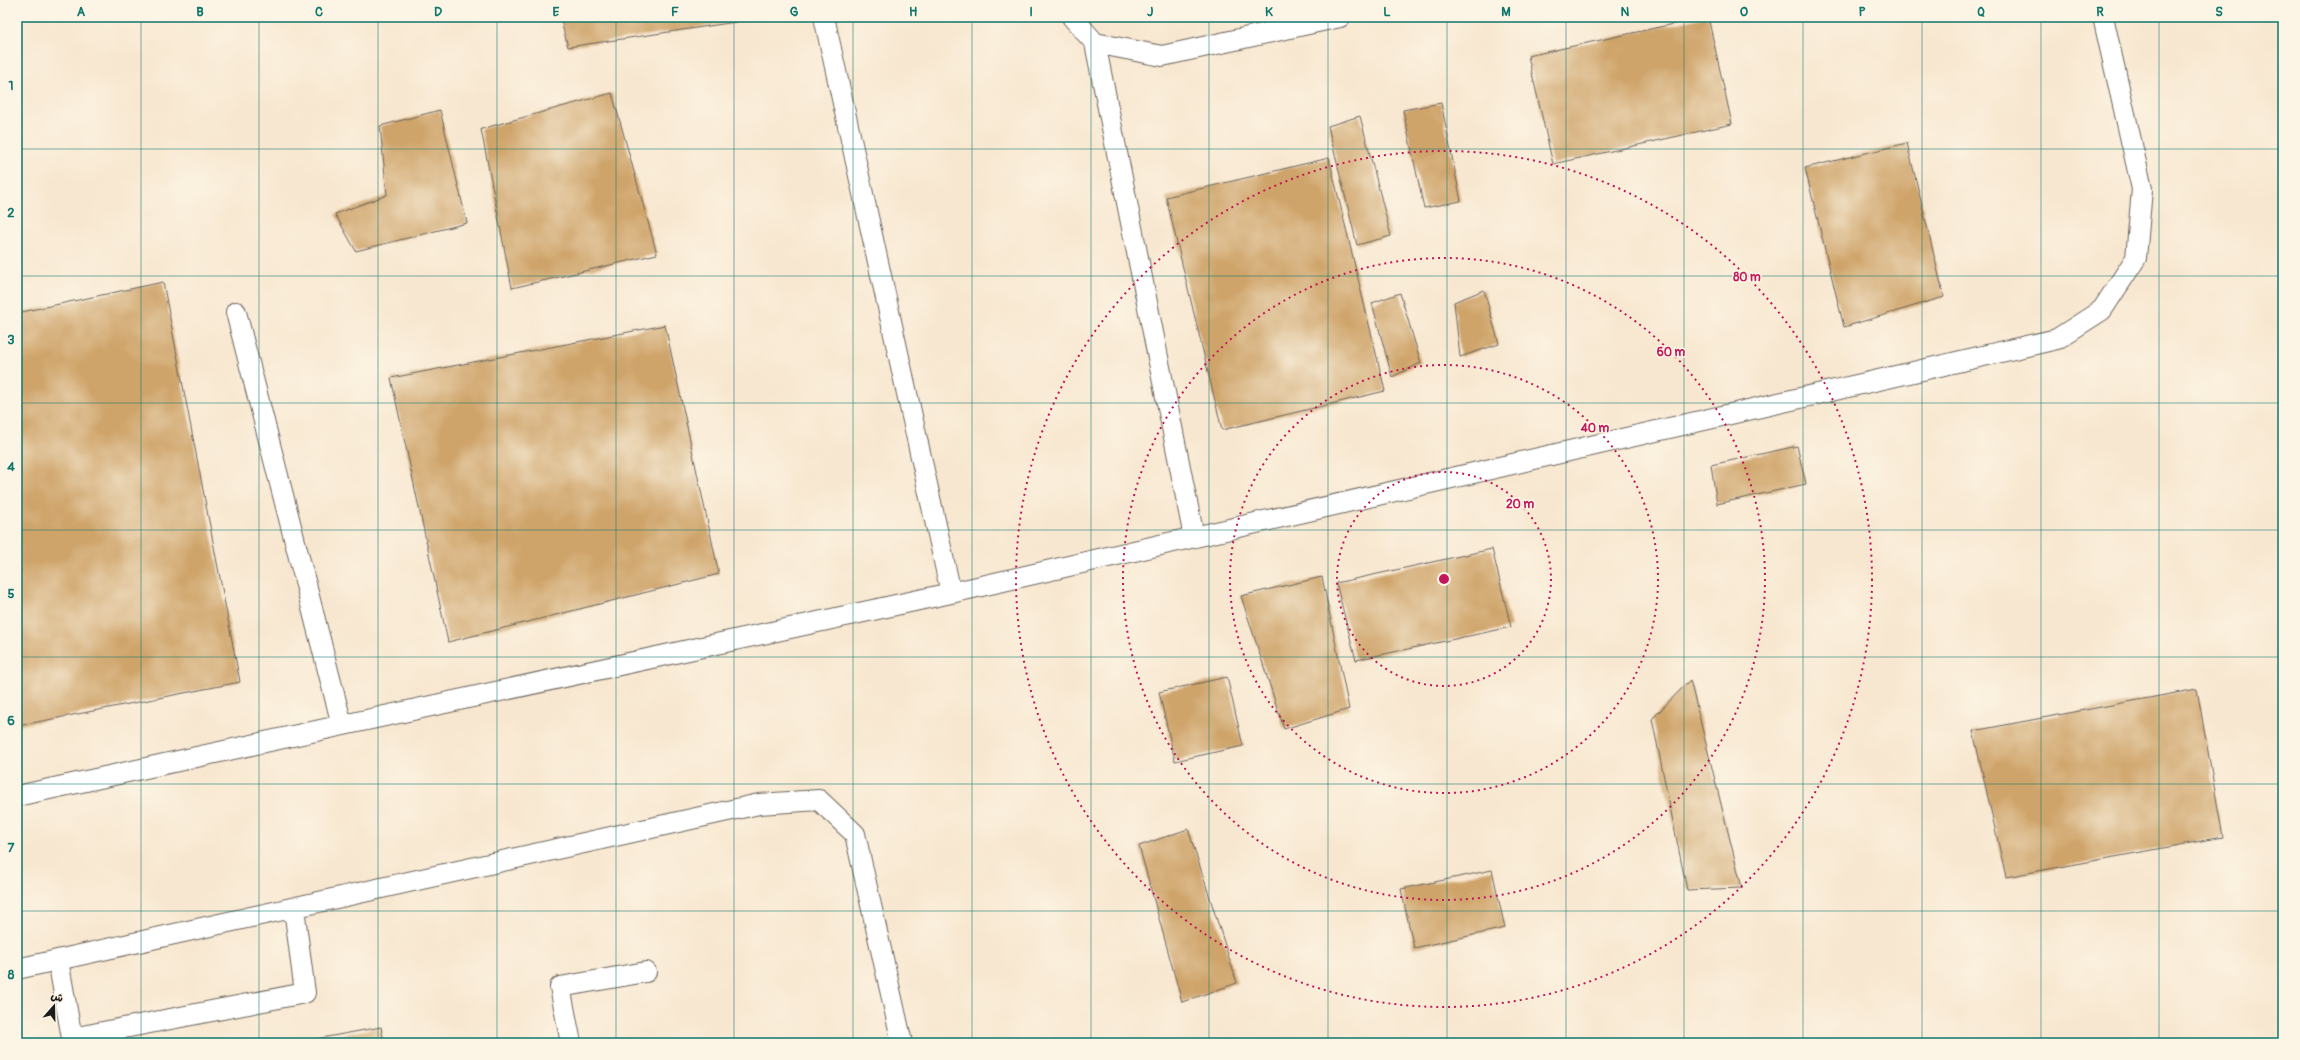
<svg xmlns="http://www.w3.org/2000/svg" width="2300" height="1060" font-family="Pangolin,'Playpen Sans Arabic',sans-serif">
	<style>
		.building { fill: #cfa46a }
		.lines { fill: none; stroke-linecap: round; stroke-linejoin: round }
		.lane-casing { stroke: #69635b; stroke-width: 22 }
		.lane { stroke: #fff; stroke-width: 20 }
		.grid { fill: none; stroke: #0f766e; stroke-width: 1; stroke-opacity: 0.55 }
		.ring { fill: none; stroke: #c2185b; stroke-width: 2; stroke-dasharray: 2 4 }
		.centre { fill: #c2185b; stroke: #fcf5e5; stroke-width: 2 }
		.ring-label { font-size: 12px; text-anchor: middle; font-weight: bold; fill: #c2185b; stroke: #fcf5e5; stroke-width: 3; stroke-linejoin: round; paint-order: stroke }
		.neatline { fill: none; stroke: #0f766e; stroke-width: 1.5 }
		.grid-label { font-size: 13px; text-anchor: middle; font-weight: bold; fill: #0f766e }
	</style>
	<rect width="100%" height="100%" fill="#fcf5e5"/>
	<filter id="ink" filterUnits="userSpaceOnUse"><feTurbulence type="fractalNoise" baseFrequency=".025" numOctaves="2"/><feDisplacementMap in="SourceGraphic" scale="8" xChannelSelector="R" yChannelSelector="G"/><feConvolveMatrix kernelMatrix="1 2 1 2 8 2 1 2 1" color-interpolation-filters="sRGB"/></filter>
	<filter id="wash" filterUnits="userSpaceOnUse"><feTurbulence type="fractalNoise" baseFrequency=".012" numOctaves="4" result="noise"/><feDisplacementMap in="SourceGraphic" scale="16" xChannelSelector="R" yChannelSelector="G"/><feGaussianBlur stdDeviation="0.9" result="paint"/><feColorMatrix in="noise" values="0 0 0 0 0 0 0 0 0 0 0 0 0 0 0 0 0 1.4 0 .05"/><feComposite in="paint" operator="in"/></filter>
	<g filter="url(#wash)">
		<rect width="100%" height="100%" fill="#f8e7d0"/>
		<g id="blocks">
			<path class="building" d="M 560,17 L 763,17 L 763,18 L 568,47 Z
				M 1705,17 L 1708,17 L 1732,124 L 1553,164 L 1528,56 Z
				M 612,93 L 657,254 L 512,288 L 481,129 Z
				M 1441,103 L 1461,201 L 1424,208 L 1403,110 Z
				M 440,110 L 467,223 L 356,251 L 335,214 L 387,195 L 380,126 Z
				M 1360,116 L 1391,236 L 1357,245 L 1328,126 Z
				M 1907,143 L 1944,297 L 1844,327 L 1805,168 Z
				M 1329,158 L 1385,391 L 1222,430 L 1166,197 Z
				M 163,282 L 240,682 L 17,726 L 17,313 Z
				M 1484,290 L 1499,344 L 1460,357 L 1454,302 Z
				M 1400,293 L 1421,363 L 1392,377 L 1372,303 Z
				M 665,325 L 719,574 L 448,642 L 391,378 Z
				M 1797,446 L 1806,484 L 1717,504 L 1711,465 Z
				M 1492,549 L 1511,627 L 1356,660 L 1336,583 Z
				M 1322,577 L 1349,709 L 1284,729 L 1241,596 Z
				M 1227,677 L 1243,746 L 1175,761 L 1159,692 Z
				M 1690,680 L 1742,888 L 1687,890 L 1652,719 Z
				M 2197,689 L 2223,837 L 2006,877 L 1973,731 Z
				M 1188,829 L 1237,983 L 1182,1002 L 1139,846 Z
				M 1492,870 L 1505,928 L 1414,948 L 1401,889 Z
				M 381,1027 L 384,1043 L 300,1043 L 300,1042 Z"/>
		</g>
	</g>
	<g filter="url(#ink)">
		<use href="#blocks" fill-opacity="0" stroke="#69635b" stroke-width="1"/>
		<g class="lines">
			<defs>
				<path id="lane" d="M 824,17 L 951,593
					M 1072,17 L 1095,43 L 1162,56 L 1340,17
					M 1095,43 L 1194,537
					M 236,312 L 342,725
					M 17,796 L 951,593 L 2057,339 L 2102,310 L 2136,258 L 2142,189 L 2103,17
					M 58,960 L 72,1038 L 305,993 L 294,908
					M 17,969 L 759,804 L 819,800 L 855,834 L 902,1043
					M 571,1043 L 560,987 L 646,972"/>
			</defs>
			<use href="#lane" class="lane-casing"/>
			<use href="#lane" class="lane"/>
		</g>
	</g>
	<path class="grid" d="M 141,17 L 141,1043M 259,17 L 259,1043M 378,17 L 378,1043M 497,17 L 497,1043M 616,17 L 616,1043M 734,17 L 734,1043M 853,17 L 853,1043M 972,17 L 972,1043M 1091,17 L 1091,1043M 1209,17 L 1209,1043M 1328,17 L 1328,1043M 1447,17 L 1447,1043M 1566,17 L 1566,1043M 1684,17 L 1684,1043M 1803,17 L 1803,1043M 1922,17 L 1922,1043M 2041,17 L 2041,1043M 2159,17 L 2159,1043M 17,149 L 2283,149M 17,276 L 2283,276M 17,403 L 2283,403M 17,530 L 2283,530M 17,657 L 2283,657M 17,784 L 2283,784M 17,911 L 2283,911"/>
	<g class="ring">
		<circle cx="1444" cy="579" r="107"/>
		<circle cx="1444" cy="579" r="214"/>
		<circle cx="1444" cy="579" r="321"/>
		<circle cx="1444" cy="579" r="428"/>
	</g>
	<circle cx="1444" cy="579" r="6" class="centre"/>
	<g class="ring-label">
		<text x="1747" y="281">80 m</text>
		<text x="1671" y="356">60 m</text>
		<text x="1595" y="432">40 m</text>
		<text x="1520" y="508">20 m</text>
	</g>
	<rect width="2300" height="1060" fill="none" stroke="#fcf5e5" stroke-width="44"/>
	<g transform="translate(54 1006) rotate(20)" stroke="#fcf5e5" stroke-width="3" paint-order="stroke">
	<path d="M0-3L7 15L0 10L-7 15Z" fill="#1c1c1c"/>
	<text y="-6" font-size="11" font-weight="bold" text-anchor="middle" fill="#1c1c1c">ش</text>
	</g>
	<rect x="22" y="22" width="2256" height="1016" class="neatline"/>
	<g class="grid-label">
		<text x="81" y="16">A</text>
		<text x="200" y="16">B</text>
		<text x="319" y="16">C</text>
		<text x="438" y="16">D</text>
		<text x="556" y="16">E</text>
		<text x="675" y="16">F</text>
		<text x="794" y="16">G</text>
		<text x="913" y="16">H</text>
		<text x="1031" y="16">I</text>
		<text x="1150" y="16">J</text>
		<text x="1269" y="16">K</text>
		<text x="1387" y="16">L</text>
		<text x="1506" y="16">M</text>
		<text x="1625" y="16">N</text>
		<text x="1744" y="16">O</text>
		<text x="1862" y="16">P</text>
		<text x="1981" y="16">Q</text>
		<text x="2100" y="16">R</text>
		<text x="2219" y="16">S</text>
		<text x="11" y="90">1</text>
		<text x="11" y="217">2</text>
		<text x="11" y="344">3</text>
		<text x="11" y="471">4</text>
		<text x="11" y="598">5</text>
		<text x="11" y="725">6</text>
		<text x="11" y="852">7</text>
		<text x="11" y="979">8</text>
	</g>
</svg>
